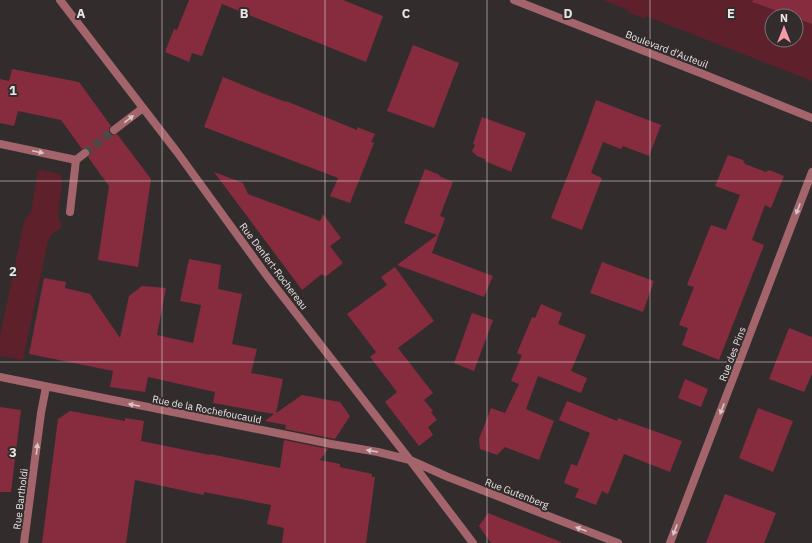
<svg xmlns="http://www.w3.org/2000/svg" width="812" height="543" font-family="'IBM Plex Sans',sans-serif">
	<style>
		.green { fill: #5e202b; fill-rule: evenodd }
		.building { fill: #862c3e }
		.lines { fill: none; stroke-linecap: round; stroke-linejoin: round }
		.minor-tunnel { stroke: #4e4849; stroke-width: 8; stroke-dasharray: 8 4; stroke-linecap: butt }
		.minor { stroke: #a3646b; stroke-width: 8 }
		.tertiary { stroke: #a3646b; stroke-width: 8 }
		.oneway { fill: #d8c5c6 }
		.grid { fill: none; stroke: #e9e5e5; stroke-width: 1; stroke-opacity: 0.55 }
		.labels { text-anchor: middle; stroke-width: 4; stroke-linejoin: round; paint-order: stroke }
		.street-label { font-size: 10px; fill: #e9e5e5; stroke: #332c2d }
		.grid-label { font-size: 13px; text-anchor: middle; font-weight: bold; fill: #e9e5e5; stroke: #332c2d; stroke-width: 4; stroke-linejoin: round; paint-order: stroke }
	</style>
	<rect width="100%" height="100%" fill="#332c2d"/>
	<path class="green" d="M 603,0 L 812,0 L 812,81 L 646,16 L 645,19 L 627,12 L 628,10 ZM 772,16 L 796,16 L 796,40 L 772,40 Z
		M 38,170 L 60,174 L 62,181 L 58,215 L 62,227 L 52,234 L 48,241 L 23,360 L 0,356 L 0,336 L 24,221 L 31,212 Z"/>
	<path class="building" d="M 189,0 L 343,0 L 383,16 L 366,62 L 222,4 L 202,56 L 192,53 L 189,62 L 165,52 L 174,29 L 177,30 Z
		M 753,0 L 812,0 L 812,24 L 796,18 L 796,16 L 791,16 L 752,2 Z
		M 413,45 L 459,63 L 434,128 L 387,111 Z
		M 12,69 L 79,82 L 111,126 L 109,128 L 109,133 L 112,135 L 117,134 L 151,179 L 138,267 L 98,260 L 109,186 L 88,157 L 90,153 L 89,149 L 85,148 L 82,149 L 61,120 L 18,111 L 14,126 L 0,123 L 0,79 L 9,81 Z
		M 223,77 L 262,93 L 286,102 L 286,101 L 357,130 L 357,127 L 375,134 L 371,142 L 374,143 L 350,203 L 330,196 L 338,178 L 204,127 Z
		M 596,100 L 661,125 L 649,156 L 623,146 L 621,149 L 603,142 L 591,173 L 602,178 L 582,230 L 551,218 L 585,131 Z
		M 482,117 L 526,133 L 511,172 L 485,161 L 485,159 L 477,156 L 472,151 L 475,145 L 473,144 Z
		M 728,155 L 743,160 L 745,164 L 766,172 L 769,170 L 784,176 L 771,208 L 765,205 L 752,240 L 764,245 L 719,360 L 682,345 L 688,328 L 679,325 L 694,287 L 687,285 L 711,225 L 726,230 L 740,195 L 715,186 Z
		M 425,169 L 440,175 L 439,176 L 453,182 L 440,216 L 445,218 L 432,253 L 493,276 L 484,297 L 397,265 L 437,235 L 404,223 Z
		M 214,172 L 243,183 L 248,194 L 320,221 L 323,214 L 341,238 L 330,246 L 343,263 L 325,277 L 322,274 L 302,290 Z
		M 189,259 L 221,265 L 218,289 L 242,294 L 232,344 L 257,349 L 251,373 L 283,379 L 276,413 L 302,395 L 340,402 L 350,416 L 335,439 L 285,429 L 286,425 L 265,421 L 274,414 L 213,403 L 215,392 L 148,377 L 145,392 L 110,387 L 113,371 L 29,354 L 44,278 L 66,282 L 65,288 L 90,294 L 120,338 L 129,296 L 142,286 L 166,288 L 157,335 L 193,343 L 201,305 L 180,301 Z
		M 602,262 L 654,281 L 643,312 L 590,293 Z
		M 395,267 L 434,321 L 398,348 L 433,393 L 424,400 L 433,411 L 431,412 L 437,420 L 428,427 L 433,435 L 419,446 L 385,402 L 397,392 L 370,357 L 376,352 L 347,314 L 387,285 L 381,277 Z
		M 541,304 L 562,313 L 558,324 L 586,335 L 571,371 L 587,378 L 581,393 L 538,376 L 526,409 L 554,421 L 539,460 L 505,447 L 497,455 L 480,449 L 479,439 L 491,408 L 505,413 L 519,384 L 511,381 L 522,355 L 517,353 L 532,317 L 535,318 Z
		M 472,313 L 493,320 L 474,371 L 454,363 Z
		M 789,328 L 812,337 L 812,374 L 804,392 L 769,379 Z
		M 685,379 L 708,389 L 701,407 L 678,398 Z
		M 567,401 L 617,421 L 618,418 L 682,441 L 670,472 L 624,454 L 608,494 L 602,491 L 596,505 L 575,497 L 579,489 L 564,483 L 571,464 L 577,466 L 590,433 L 559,420 Z
		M 0,407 L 21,410 L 11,492 L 0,492 Z
		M 758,408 L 793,421 L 773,472 L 739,458 Z
		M 70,411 L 125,421 L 125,418 L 144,421 L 141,441 L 210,455 L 210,454 L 280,468 L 284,440 L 328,449 L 320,460 L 340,464 L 340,467 L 372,474 L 372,477 L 375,477 L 366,543 L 282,543 L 284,528 L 267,524 L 271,505 L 204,492 L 204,495 L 135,480 L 126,543 L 42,543 L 58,419 Z
		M 725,494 L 776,513 L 764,543 L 706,543 Z
		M 488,513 L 561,542 L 561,543 L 491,543 L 479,526 Z"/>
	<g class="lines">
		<path class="minor-tunnel" d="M 85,153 L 114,130"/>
		<path class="minor" d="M 60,0 L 177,152 L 267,276 L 410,460 L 473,543
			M 114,130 L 143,108
			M 0,144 L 76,160
			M 70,212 L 76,160 L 85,153
			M 0,377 L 331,444 L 378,452 L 410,460 L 448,477 L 618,543
			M 24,543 L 41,413 L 46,387
			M 670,543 L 812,172"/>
		<path class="tertiary" d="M 514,0 L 703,74 L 812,118"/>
	</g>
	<defs><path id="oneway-solid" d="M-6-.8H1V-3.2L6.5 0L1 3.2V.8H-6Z"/></defs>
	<g class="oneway">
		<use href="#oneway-solid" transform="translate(129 119) rotate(-38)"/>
		<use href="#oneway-solid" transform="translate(38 152) rotate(12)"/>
		<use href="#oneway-solid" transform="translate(798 209) rotate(111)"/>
		<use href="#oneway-solid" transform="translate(134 405) rotate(-169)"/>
		<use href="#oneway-solid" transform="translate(722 409) rotate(111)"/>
		<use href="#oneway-solid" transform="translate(37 449) rotate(-83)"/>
		<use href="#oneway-solid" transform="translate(372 451) rotate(-170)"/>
		<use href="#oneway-solid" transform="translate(581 529) rotate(-159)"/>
		<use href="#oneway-solid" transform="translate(675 530) rotate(111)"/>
	</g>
	<path class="grid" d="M 162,0 L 162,543M 325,0 L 325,543M 487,0 L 487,543M 650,0 L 650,543M 0,181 L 812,181M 0,362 L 812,362"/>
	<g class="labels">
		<g class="street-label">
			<text transform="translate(667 49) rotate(21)" y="4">Boulevard d'Auteuil</text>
			<text transform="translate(274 266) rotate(53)" y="4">Rue Denfert-Rochereau</text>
			<text transform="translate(732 354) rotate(-69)" y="4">Rue des Pins</text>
			<text transform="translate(207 409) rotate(11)" y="4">Rue de la Rochefoucauld</text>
			<text transform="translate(517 493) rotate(21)" y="4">Rue Gutenberg</text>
			<text transform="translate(20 499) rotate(-83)" y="4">Rue Bartholdi</text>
		</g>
	</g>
	<g class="grid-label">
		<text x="81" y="18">A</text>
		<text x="244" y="18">B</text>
		<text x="406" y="18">C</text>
		<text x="568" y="18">D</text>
		<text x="731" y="18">E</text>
		<text x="13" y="95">1</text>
		<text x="13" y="276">2</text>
		<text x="13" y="457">3</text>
	</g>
	<g transform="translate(784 28)"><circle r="19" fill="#332c2d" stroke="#7c7677"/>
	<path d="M0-3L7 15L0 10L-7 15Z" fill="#f49aa5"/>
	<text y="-6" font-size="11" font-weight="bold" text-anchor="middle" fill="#e9e5e5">N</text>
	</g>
</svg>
